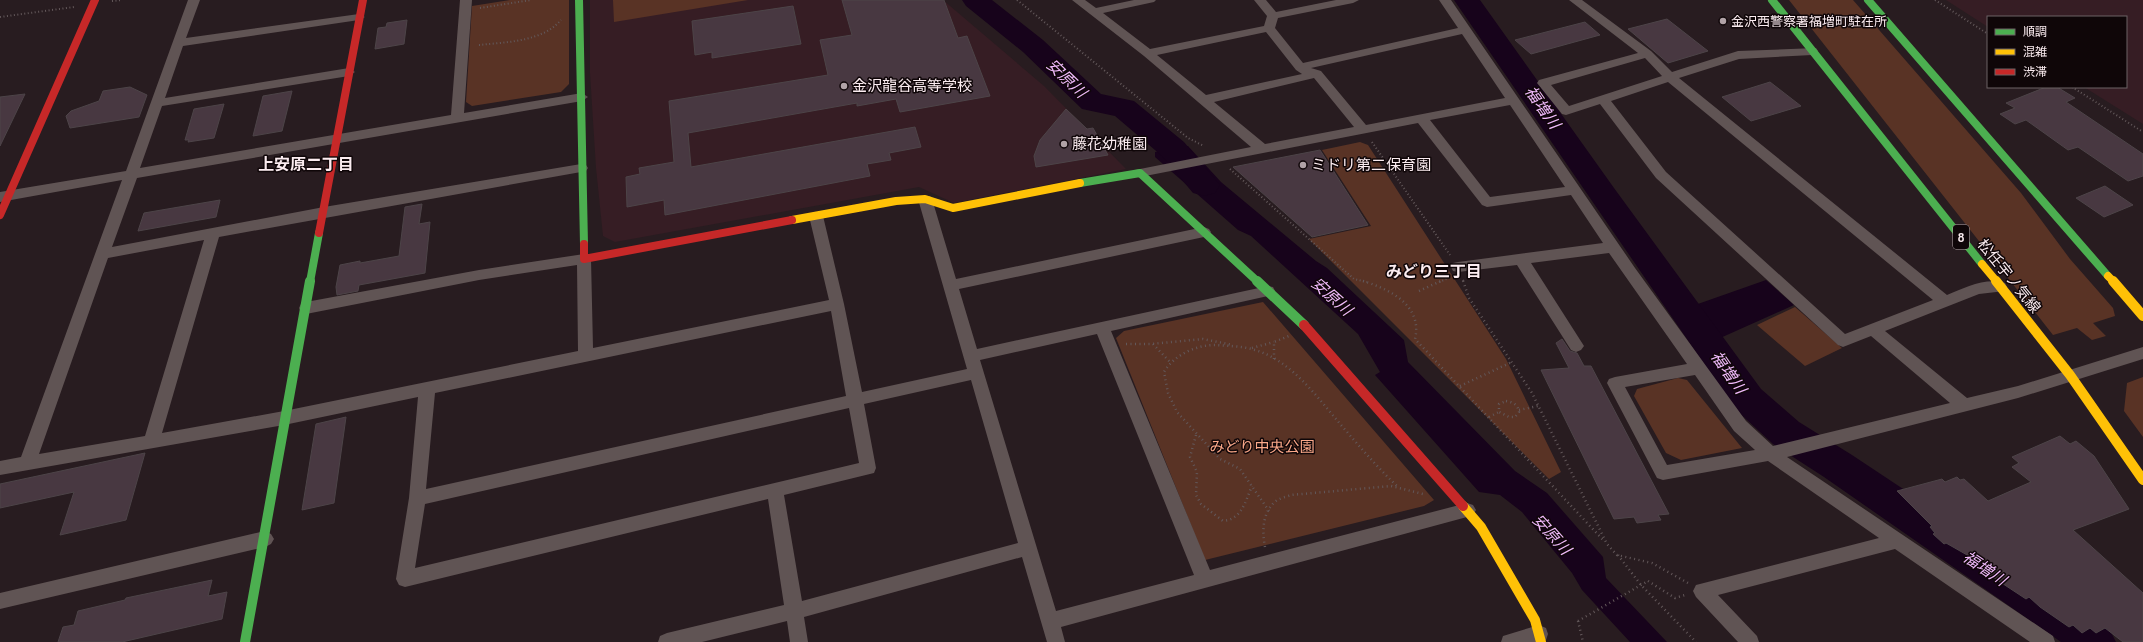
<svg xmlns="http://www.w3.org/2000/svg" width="2143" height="642" font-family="'Sofia Sans Condensed','Noto Sans JP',sans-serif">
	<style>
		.built { fill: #361d24 }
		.green { fill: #593325 }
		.water { fill: #17031b }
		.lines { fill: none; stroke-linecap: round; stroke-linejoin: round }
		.river { fill: #17031b; fill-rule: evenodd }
		.building { fill: #483841; stroke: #4d4448 }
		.path-far1 { stroke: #63585a; stroke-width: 2; stroke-dasharray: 1 2.5; stroke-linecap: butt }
		.path { stroke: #63585a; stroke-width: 2.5; stroke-dasharray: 1 3.5; stroke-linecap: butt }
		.street { fill: #605454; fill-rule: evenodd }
		.fast-far1 { stroke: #4caf50; stroke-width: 8 }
		.fast { stroke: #4caf50; stroke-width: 10 }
		.slow-far1 { stroke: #ffc107; stroke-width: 8 }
		.slow { stroke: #ffc107; stroke-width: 10 }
		.jam-far1 { stroke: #c62828; stroke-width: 8 }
		.jam { stroke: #c62828; stroke-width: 10 }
		.path-bridge { stroke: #63585a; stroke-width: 2.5; stroke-dasharray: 1 3.5; stroke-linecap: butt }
		.poi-dot { fill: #b1a3a7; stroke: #0f0608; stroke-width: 1.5 }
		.labels { text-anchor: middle; stroke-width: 3; stroke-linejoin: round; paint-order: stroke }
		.far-poi-label { font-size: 13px; fill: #fbecf0; stroke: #0f0608; text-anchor: start }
		.shield { fill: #0f0608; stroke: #b4a7aa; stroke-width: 1 }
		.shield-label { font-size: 14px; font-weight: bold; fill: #fbecf0 }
		.poi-label { font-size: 15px; fill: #fbecf0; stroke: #0f0608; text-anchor: start }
		.street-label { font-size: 15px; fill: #fbecf0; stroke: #0f0608 }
		.park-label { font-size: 15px; fill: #fba98a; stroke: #0f0608 }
		.water-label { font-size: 16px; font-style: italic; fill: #f0bafb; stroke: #0f0608 }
		.neighbourhood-label { font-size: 16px; font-weight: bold; fill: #fbecf0; stroke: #0f0608 }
	</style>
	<rect width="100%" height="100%" fill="#281c20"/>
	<path class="built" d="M 590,0 L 943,0 L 1044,86 L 1126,169 L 954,203 L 919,187 L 615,242 L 603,236 L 596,168 L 590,73 Z
		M 1946,0 L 2143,0 L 2143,124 L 2084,87 L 2126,87 L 2126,17 L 1988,17 L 1988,27 Z"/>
	<path class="green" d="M 510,0 L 569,0 L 569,84 L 561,92 L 472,106 L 466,102 L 472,6 Z
		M 613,0 L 748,0 L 614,22 Z
		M 1789,0 L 1853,0 L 2021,193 L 2070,259 L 2113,308 L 2115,316 L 2093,323 L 2106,336 L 2092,340 L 2077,328 L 2053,335 Z
		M 1360,142 L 1368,145 L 1506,359 L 1561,472 L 1549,479 L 1309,239 L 1371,226 L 1322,150 Z
		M 1263,302 L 1434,500 L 1424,506 L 1205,560 L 1116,338 L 1124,331 Z
		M 1795,307 L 1842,348 L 1805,366 L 1757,325 Z
		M 2143,377 L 2143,437 L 2124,411 L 2127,383 Z
		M 1678,378 L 1687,380 L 1742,448 L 1681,460 L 1666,453 L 1634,396 L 1637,389 Z"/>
	<path class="water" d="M 1188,146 L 1221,182 L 1316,261 L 1327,268 L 1404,340 L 1408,362 L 1515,471 L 1547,493 L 1603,557 L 1606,578 L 1667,642 L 1630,642 L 1582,590 L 1572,573 L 1522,512 L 1500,495 L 1479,492 L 1375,375 L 1380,372 L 1358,334 L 1251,236 L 1238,230 L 1155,157 L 1155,152 Z
		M 1766,280 L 1794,305 L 1718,339 L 1695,305 Z"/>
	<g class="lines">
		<path class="river" d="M 962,0 L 992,0 L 1043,40 L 1101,94 L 1134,101 L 1184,142 L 1220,185 L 1215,193 L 1204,196 L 1193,193 L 1162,156 L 1115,116 L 1082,109 L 1023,52 L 966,6 Z
			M 1454,0 L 1480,0 L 1614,188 L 1761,389 L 1799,422 L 1852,455 L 2090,613 L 2109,628 L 2116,642 L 2061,642 L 1824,477 L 1773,444 L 1735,409 Z"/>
	</g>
	<path class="building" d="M 842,0 L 944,0 L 958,38 L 967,36 L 990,96 L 900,112 L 896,99 L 857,106 L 857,103 L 688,133 L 691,167 L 915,127 L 921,147 L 889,153 L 891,160 L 867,164 L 870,176 L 665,215 L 664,200 L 627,207 L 626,177 L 640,174 L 639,168 L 674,162 L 669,101 L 828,75 L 820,40 L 852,35 Z
		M 793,6 L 801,44 L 712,58 L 712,52 L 695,55 L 692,21 Z
		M 1667,19 L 1708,51 L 1668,63 L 1628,29 Z
		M 407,20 L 404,44 L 375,49 L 378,28 L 386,27 L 387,23 Z
		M 1585,22 L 1600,35 L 1531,54 L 1515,40 Z
		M 1770,82 L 1801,106 L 1751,121 L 1722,97 Z
		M 130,87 L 147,95 L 139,117 L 70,128 L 66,116 L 71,111 L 99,101 L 103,91 Z
		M 2046,87 L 2057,87 L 2075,98 L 2066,102 L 2143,154 L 2143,176 L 2128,181 L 2078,147 L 2068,150 L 2026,120 L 2015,124 L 2000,114 L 2015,108 L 2006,103 Z
		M 292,91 L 282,131 L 253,136 L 263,96 Z
		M 25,94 L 0,146 L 0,97 Z
		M 224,104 L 214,138 L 188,142 L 189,140 L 185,140 L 194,109 Z
		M 1066,109 L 1087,129 L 1093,128 L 1108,155 L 1036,167 L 1034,156 L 1040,140 Z
		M 1320,150 L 1368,225 L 1312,237 L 1233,167 Z
		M 2105,186 L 2133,205 L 2104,217 L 2076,198 Z
		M 220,200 L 216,217 L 138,231 L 144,213 Z
		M 422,204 L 419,224 L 430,222 L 425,273 L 359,285 L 358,291 L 337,295 L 336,287 L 340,265 L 360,261 L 360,263 L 399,256 L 405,207 Z
		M 1562,339 L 1570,351 L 1577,353 L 1584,366 L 1591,366 L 1669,514 L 1658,515 L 1661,520 L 1637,523 L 1634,517 L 1614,519 L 1541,370 L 1569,368 L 1556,343 Z
		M 346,417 L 334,503 L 302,510 L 316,424 Z
		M 2060,436 L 2070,444 L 2076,441 L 2094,456 L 2129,509 L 2073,530 L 2143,593 L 2143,642 L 2123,642 L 2105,628 L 2096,633 L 2090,628 L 2082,633 L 2073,625 L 2069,627 L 2040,607 L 2029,597 L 2026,599 L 1988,574 L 1997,572 L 1946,543 L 1944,544 L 1933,534 L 1935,533 L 1930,527 L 1932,526 L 1897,491 L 1942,479 L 1945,482 L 1957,477 L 1960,480 L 1964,479 L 1988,501 L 2031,482 L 2012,467 L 2019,463 L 2012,457 Z
		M 145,453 L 126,520 L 60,535 L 74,492 L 0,508 L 0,484 Z
		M 212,580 L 208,596 L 227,592 L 222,619 L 122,642 L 58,642 L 63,627 L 74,625 L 78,611 L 125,600 L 126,598 Z"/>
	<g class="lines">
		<path class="path-far1" d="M 1017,0 L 1188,138 L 1204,146
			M 1935,0 L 1988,34
			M 112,1 L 122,0
			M 480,8 L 531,0
			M 0,17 L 74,7
			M 479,45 C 506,42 542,42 561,20
			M 2072,87 L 2143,132
			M 1372,142 L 1450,255
			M 1230,169 L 1354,279 L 1367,282
			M 1463,280 L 1464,282
			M 1439,282 L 1449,278"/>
		<path class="path" d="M 1363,281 C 1389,289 1423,305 1415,339 L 1604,541
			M 1463,281 L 1469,298 L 1532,393 L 1607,544 L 1617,555 L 1652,563 L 1688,583
			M 1419,291 L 1441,281
			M 1126,344 L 1151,344 L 1203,339 L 1233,345
			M 1153,344 L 1170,362
			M 1252,348 L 1274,342
			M 1274,359 L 1274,342 L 1289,336
			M 1460,386 L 1512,362
			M 1506,401 C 1513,402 1518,405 1519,412 L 1515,417 L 1509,417 L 1499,412 L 1499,404 Z
			M 1519,410 L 1538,406
			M 1489,417 L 1499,412
			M 1196,435 L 1190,457 L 1197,472 L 1196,495 L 1201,504 L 1223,521 C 1242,519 1245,502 1252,486
			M 1269,511 L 1240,469 L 1220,459 L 1177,412 L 1168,393 L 1164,372 C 1174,355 1196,345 1215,345 C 1228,346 1242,346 1255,350 C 1292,361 1317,397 1341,425 C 1360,447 1378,468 1399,488
			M 1265,547 C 1262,532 1262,512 1276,501 C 1280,498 1286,497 1291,495 L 1391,486 L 1423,494
			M 1618,555 L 1641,585 L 1696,642
			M 1648,581 L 1675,598 L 1685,595
			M 1578,621 L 1583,642"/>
		<path class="street" d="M 188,0 L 200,0 L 186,38 L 359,14 L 365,17 L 359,20 L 183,46 L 165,98 L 349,68 L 355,72 L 349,76 L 162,106 L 140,168 L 451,115 L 460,0 L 472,0 L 464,113 L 582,93 L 588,97 L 582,101 L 137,178 L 112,247 L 324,207 L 581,164 L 586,165 L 588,168 L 586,171 L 581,172 L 219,237 L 162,433 L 284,411 L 578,351 L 577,265 L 479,280 L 306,314 L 301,312 L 299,308 L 301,304 L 306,302 L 479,270 L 584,254 L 589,255 L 591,259 L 593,348 L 829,300 L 809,216 L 811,213 L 821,213 L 823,216 L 844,304 L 862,392 L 967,369 L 918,199 L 920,196 L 930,196 L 932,199 L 956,279 L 1204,227 L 1209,229 L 1211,232 L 1209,235 L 1204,237 L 959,289 L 977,349 L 1268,286 L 1273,287 L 1275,291 L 1273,295 L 1268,296 L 1111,331 L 1210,570 L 1467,503 L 1473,505 L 1476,510 L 1473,515 L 1467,517 L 1061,627 L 1065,642 L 1047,642 L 1022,557 L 804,617 L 808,642 L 790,642 L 787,621 L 702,642 L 658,642 L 660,636 L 667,633 L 784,605 L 768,499 L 405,587 L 399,585 L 396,579 L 409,498 L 418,397 L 284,425 L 0,475 L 0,461 L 21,457 L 122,180 L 0,202 L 0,192 L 126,171 ZM 204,240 L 145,436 L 39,454 L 108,258 ZM 831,311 L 846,396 L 426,489 L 435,393 ZM 1097,334 L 1194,575 L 1056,611 L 980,360 ZM 971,380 L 1018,543 L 802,601 L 784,495 L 874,473 L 876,468 L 864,404 ZM 849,408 L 859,463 L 415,568 L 425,504 Z
			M 1072,0 L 1085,0 L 1096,8 L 1134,0 L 1156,0 L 1154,2 L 1103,13 L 1150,49 L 1264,26 L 1267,16 L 1254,0 L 1266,0 L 1276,12 L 1336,0 L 1359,0 L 1353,3 L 1278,18 L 1275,28 L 1303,63 L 1458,28 L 1439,0 L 1451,0 L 1635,268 L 1746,421 L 1773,446 L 1950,403 L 1871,336 L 1843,347 L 1838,345 L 1656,178 L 1600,104 L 1566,115 L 1562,114 L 1537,83 L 1539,80 L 1638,53 L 1569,0 L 1582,0 L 1651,51 L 1672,72 L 1738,51 L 1816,48 L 1818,51 L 1812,55 L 1739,59 L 1679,78 L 1947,295 C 1964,288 1986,277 2005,283 L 2007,287 L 2005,291 L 1979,294 L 1885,331 L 1967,398 L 2018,386 L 2143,347 L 2143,359 L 2018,398 L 1787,457 L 2053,636 L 2055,642 L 2030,642 L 1895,549 L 1718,595 L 1757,636 L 1759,642 L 1738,642 L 1696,597 L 1693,591 L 1696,585 L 1879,538 L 1768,461 L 1663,480 L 1657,478 L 1607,383 L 1609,379 L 1615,377 L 1687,364 L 1609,253 L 1531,263 L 1584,346 L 1581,350 L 1576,352 L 1571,350 L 1517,265 L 1458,272 L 1453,271 L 1451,267 L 1453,263 L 1458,262 L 1603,243 L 1571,195 L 1487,207 L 1482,205 L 1418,123 L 1140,177 L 1135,176 L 1133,173 L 1135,170 L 1140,169 L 1251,147 L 1144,56 ZM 1266,32 L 1296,70 L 1302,74 L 1206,95 L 1157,55 ZM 1462,34 L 1505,98 L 1366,125 L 1321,71 L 1311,68 ZM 1645,58 L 1662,76 L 1569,106 L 1551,85 ZM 1314,78 L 1354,127 L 1265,144 L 1214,102 ZM 1668,82 L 1933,300 L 1845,334 L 1666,172 L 1611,101 ZM 1510,105 L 1565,187 L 1490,197 L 1430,120 ZM 1695,375 L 1734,431 L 1755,450 L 1667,465 L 1625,387 Z
			M 265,531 L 271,534 L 274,539 L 271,544 L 265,547 L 0,609 L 0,593 Z
			M 1539,625 L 1546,628 L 1548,634 L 1546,640 L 1541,642 L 1501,642 L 1503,636 Z"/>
		<path class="fast-far1" d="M 579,0 L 584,244
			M 1772,0 L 1982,264
			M 1868,0 L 2108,276
			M 1080,183 L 1140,173 L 1258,282
			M 310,282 L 319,233"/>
		<path class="fast" d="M 1257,281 L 1304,325
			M 245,642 L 310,281"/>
		<path class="slow-far1" d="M 792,220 L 896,201 L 925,199 L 953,208 L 1080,183
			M 1982,264 L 1997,282
			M 2108,276 L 2114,282"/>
		<path class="slow" d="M 1996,281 L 2070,375 L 2143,480
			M 2113,281 L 2143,316
			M 1463,506 L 1481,527 L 1535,620 L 1541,642"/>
		<path class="jam-far1" d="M 0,215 L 95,0
			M 319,233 L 363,0
			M 584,244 L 584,259 L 792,220"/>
		<path class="jam" d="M 1304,325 L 1463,506"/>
		<path class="path-bridge" d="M 1578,621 L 1648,581"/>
	</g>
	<g class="poi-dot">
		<circle cx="1723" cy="21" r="4"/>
		<circle cx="844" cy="86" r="4"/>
		<circle cx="1064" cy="144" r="4"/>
		<circle cx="1303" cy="165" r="4"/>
	</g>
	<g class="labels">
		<g class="far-poi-label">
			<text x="1731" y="26">金沢西警察署福増町駐在所</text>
		</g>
		<rect class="shield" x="1953" y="225" width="16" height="24" rx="3"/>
		<g class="shield-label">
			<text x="1961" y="242">8</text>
		</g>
		<g class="poi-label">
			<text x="852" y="91">金沢龍谷高等学校</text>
			<text x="1072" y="149">藤花幼稚園</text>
			<text x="1311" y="170">ミドリ第二保育園</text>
		</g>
		<g class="street-label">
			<text transform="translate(2009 276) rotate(51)" y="5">松任宇ノ気線</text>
		</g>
		<g class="park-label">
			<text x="1262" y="452">みどり中央公園</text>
		</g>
		<g class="water-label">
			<text transform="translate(1067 78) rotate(44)" y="6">安原川</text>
			<text transform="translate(1543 107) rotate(55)" y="6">福増川</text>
			<text transform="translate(1332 296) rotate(42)" y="6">安原川</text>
			<text transform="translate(1729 372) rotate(55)" y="6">福増川</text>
			<text transform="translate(1552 534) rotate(48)" y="6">安原川</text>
			<text transform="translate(1985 568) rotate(34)" y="6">福増川</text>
		</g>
		<g class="neighbourhood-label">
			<text x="306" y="170">上安原二丁目</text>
			<text x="1434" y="277">みどり三丁目</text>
		</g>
	</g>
	<rect x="1987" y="16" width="140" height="72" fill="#0f0608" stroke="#6d6265"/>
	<rect x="1995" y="29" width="20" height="6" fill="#4caf50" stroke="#6d6265"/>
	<text x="2023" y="36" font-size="12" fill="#fbecf0">順調</text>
	<rect x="1995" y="49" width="20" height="6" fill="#ffc107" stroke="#6d6265"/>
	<text x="2023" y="56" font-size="12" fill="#fbecf0">混雑</text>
	<rect x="1995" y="69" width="20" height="6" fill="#c62828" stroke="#6d6265"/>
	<text x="2023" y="76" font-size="12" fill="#fbecf0">渋滞</text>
</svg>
